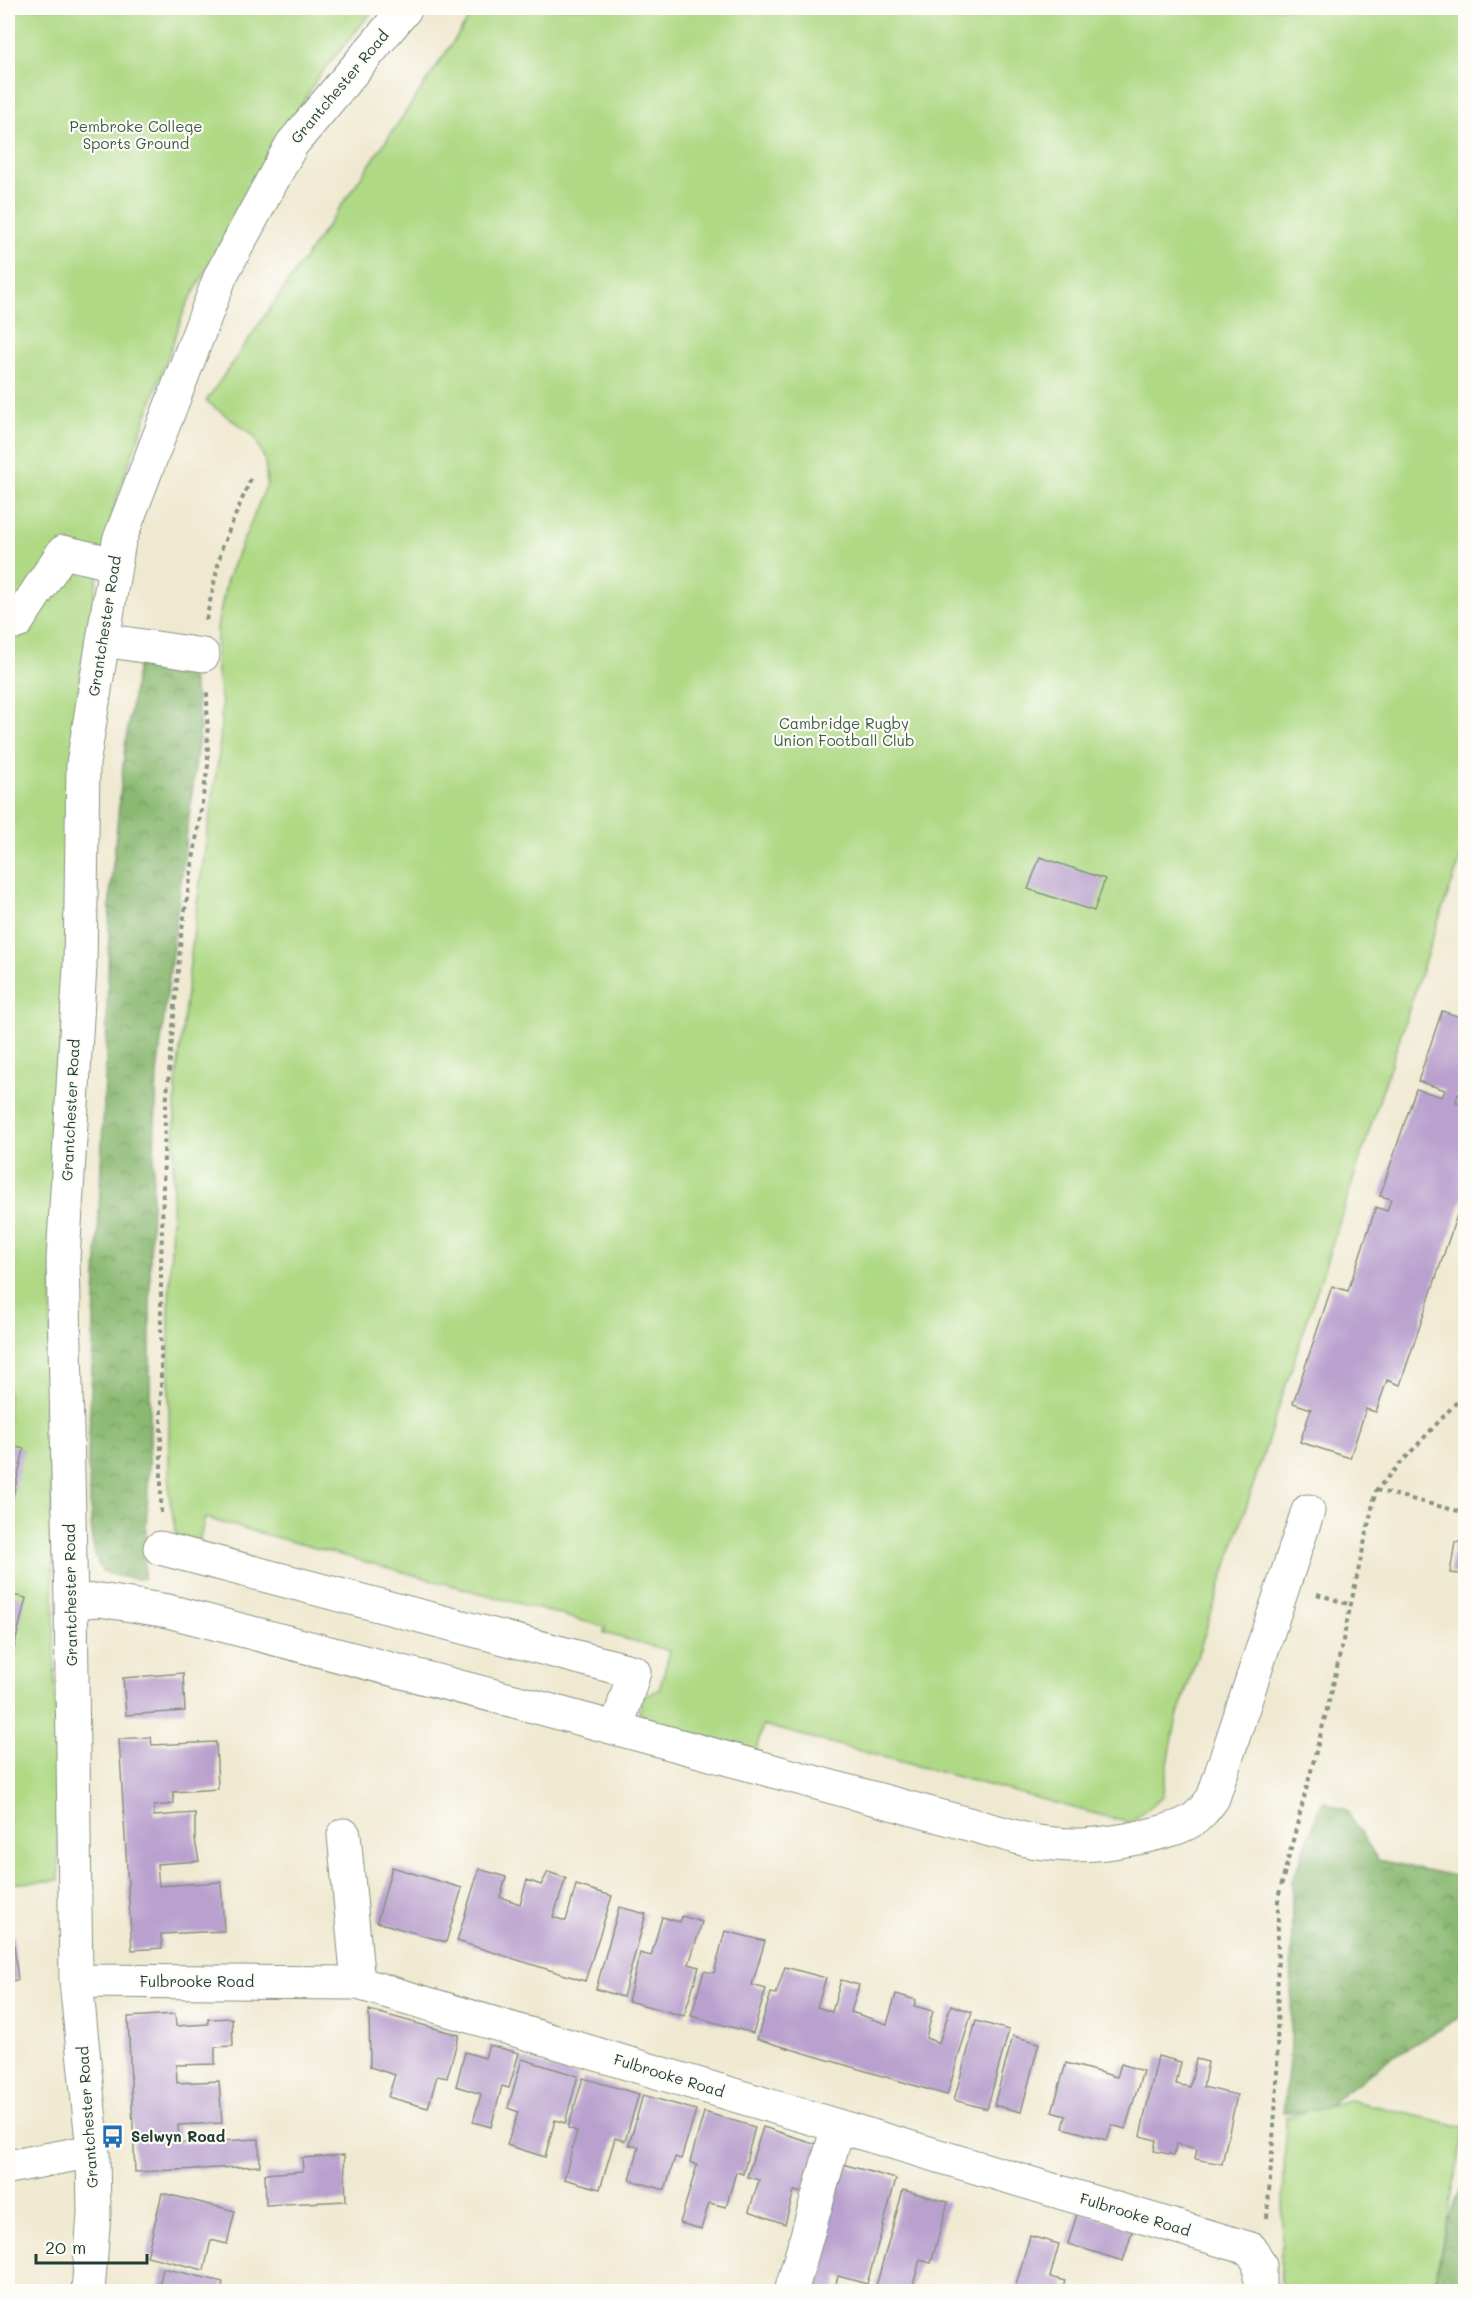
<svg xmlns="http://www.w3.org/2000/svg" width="1473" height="2299" font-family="Mali,sans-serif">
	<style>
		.green { fill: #afd985; stroke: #678b5c; stroke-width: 1.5 }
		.forest { fill: url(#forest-crowns); stroke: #557b53; stroke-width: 1.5 }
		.building { fill: #b9a0ce }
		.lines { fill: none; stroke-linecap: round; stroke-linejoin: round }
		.minor-casing { stroke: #889382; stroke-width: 35 }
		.path { stroke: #889382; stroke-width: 4; stroke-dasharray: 4.5 4.5; stroke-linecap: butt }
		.minor { stroke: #fff; stroke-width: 33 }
		.labels { text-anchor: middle; stroke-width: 4.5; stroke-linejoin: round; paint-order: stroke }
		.street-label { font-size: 15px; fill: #1f3d34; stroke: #fdfcf7 }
		.park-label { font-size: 15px; fill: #3c5c44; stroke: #fdfcf7 }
		.poi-label { font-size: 15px; font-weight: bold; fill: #1f3d34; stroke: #fdfcf7; text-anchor: start }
	</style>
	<defs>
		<pattern id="forest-crowns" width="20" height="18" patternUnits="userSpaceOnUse" patternTransform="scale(1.5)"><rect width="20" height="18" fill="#8bb972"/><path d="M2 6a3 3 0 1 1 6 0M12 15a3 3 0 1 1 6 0" fill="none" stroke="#71985e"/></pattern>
	</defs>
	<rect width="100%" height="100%" fill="#fdfcf7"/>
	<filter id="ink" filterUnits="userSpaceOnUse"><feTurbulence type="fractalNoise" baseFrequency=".0167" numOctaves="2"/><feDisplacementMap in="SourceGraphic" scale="12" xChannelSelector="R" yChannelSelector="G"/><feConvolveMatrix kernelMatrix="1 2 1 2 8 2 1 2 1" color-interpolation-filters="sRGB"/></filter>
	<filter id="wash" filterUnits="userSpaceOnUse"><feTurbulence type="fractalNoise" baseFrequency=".008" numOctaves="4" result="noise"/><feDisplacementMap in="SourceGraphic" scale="24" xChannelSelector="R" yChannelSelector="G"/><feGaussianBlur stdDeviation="1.35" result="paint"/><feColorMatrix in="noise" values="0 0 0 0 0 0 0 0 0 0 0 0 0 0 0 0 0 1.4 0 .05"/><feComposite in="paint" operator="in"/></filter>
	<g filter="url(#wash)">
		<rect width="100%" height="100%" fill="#f0e9d1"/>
		<path class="green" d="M 8,8 L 375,8 L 318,77 L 186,306 L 117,497 L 98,575 L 80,674 L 49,1363 L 59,1880 L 8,1884 Z
			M 476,8 L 1465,8 L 1465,847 L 1434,933 L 1176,1721 L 1162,1797 L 1130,1823 L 763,1725 L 756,1751 L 648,1723 L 639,1712 L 644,1695 L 659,1690 L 670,1651 L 604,1633 L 605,1627 L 205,1518 L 199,1542 L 176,1535 L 169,1493 L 169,1309 L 176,1085 L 197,903 L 219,754 L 222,703 L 216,666 L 217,627 L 227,579 L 267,484 L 265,460 L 254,436 L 206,401 L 399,122 Z
			M 1349,2100 L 1465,2127 L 1433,2291 L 1280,2292 L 1286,2117 Z"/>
		<path class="forest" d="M 140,651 L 189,664 L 197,701 L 200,728 L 157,1074 L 150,1257 L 150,1439 L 144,1578 L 136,1579 L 116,1576 L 102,1571 L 96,1558 L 92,1541 L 88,1457 L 106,1057 L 110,895 L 125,746 Z
			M 1323,1801 L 1346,1810 L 1378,1860 L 1465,1878 L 1465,2014 L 1389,2059 L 1323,2109 L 1283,2113 L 1291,2045 L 1292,1881 Z
			M 1465,2179 L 1465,2291 L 1433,2291 L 1448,2219 Z"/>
		<g id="blocks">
			<path class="building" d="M 1040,857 L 1105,879 L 1094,911 L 1028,889 Z
				M 1442,1011 L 1466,1019 L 1466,1097 L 1458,1094 L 1456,1102 L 1466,1105 L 1466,1188 L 1400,1385 L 1387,1380 L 1376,1412 L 1366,1409 L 1350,1458 L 1300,1442 L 1311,1409 L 1293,1403 L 1332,1286 L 1348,1291 L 1376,1207 L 1387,1211 L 1391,1199 L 1380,1196 L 1416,1089 L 1442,1097 L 1445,1090 L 1418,1081 Z
				M 8,1445 L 24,1449 L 8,1518 Z
				M 1455,1542 L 1466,1543 L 1466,1575 L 1450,1573 Z
				M 8,1594 L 26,1598 L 12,1656 L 8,1655 Z
				M 183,1673 L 185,1711 L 126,1715 L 123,1678 Z
				M 151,1737 L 152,1745 L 216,1742 L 218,1789 L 173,1792 L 174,1804 L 154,1806 L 154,1816 L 195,1813 L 195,1840 L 199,1861 L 157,1864 L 159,1886 L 221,1882 L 224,1931 L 161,1934 L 162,1948 L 132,1950 L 119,1739 Z
				M 392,1867 L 462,1888 L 446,1942 L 377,1922 Z
				M 479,1869 L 506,1877 L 500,1897 L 520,1904 L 527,1880 L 541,1885 L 548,1872 L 566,1878 L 553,1917 L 566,1921 L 576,1885 L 612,1896 L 585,1981 L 457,1941 Z
				M 619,1907 L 646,1914 L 623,1997 L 596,1989 Z
				M 682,1916 L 702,1922 L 689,1964 L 699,1967 L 684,2016 L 628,2001 L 640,1953 L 651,1956 L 662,1917 L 680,1922 Z
				M 725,1931 L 765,1941 L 752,1985 L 766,1989 L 753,2033 L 691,2016 L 704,1971 L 714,1973 Z
				M 13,1935 L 18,1980 L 8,1981 L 8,1936 Z
				M 785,1967 L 826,1978 L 817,2007 L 832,2012 L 841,1980 L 859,1985 L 851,2012 L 887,2024 L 896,1994 L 916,2000 L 914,2006 L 933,2011 L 926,2038 L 939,2043 L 951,2005 L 972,2012 L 947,2095 L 757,2039 L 771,1993 L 776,1994 Z
				M 369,2010 L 459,2035 L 447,2078 L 437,2076 L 428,2108 L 388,2097 L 395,2075 L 370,2067 Z
				M 175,2014 L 176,2026 L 208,2024 L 208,2019 L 232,2018 L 233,2046 L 215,2047 L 215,2064 L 176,2065 L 177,2083 L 219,2081 L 222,2123 L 178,2125 L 179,2143 L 259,2139 L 260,2166 L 135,2172 L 128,2017 Z
				M 976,2021 L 1009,2030 L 987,2109 L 954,2100 Z
				M 1013,2036 L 1039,2043 L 1021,2112 L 994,2105 Z
				M 489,2045 L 519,2053 L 509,2088 L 502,2086 L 491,2127 L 473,2122 L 481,2094 L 456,2086 L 465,2052 L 485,2058 Z
				M 1158,2056 L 1181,2062 L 1176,2084 L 1190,2087 L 1196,2059 L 1208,2062 L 1203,2087 L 1237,2095 L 1222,2164 L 1195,2159 L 1197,2149 L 1177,2144 L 1174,2155 L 1154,2151 L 1156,2140 L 1140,2136 Z
				M 522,2059 L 578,2076 L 565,2123 L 555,2120 L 545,2157 L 507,2145 L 518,2112 L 508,2108 Z
				M 1066,2063 L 1117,2077 L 1121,2064 L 1143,2071 L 1125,2129 L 1112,2125 L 1107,2140 L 1063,2128 L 1066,2116 L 1052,2112 Z
				M 583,2078 L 639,2094 L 625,2141 L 615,2138 L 600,2189 L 564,2179 L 577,2131 L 568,2128 Z
				M 643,2095 L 696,2110 L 681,2159 L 675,2157 L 665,2190 L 630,2180 L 639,2147 L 629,2145 Z
				M 704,2112 L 755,2127 L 743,2174 L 736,2172 L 726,2207 L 709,2203 L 701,2229 L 680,2223 L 697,2165 L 690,2162 Z
				M 763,2127 L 820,2145 L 806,2194 L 794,2191 L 785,2224 L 749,2211 L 759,2180 L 747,2177 Z
				M 344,2155 L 346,2201 L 266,2205 L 265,2174 L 303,2171 L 302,2158 Z
				M 839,2163 L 896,2179 L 867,2284 L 838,2276 L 834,2292 L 802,2292 Z
				M 903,2190 L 948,2202 L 931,2263 L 920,2260 L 911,2292 L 894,2292 L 876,2286 Z
				M 162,2193 L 235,2211 L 227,2244 L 211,2240 L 204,2270 L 147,2256 Z
				M 1078,2211 L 1133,2229 L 1123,2261 L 1068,2244 Z
				M 1030,2236 L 1059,2244 L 1050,2277 L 1065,2281 L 1063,2287 L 1078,2292 L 1014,2292 Z
				M 163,2268 L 223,2282 L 221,2292 L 158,2292 Z"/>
		</g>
	</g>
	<g filter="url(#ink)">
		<use href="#blocks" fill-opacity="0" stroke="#889382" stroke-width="1.5"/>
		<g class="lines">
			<defs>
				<path id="minor" d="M 8,619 L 17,622 L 63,552 L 115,564
					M 103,640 L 203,655
					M 160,1548 L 634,1672 L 617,1728
					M 71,1602 L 100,1600 L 168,1611 L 537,1707 L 1031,1841 C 1072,1848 1102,1845 1142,1837 C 1158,1833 1176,1830 1191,1821 C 1200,1816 1206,1807 1213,1798 L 1308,1511
					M 344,1835 L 358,1983
					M 76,1981 L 358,1983 L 1251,2249 L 1260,2265 L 1260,2292
					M 8,2167 L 93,2151
					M 88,2292 L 94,2214 L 93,2151 L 76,1981 L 71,1602 L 63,1260 L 80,966 L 83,764 L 119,541 L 221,275 L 292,144 L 406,8
					M 791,2292 L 838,2126"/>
			</defs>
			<use href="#minor" class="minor-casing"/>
			<path class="path" d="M 206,620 L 222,547 L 251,478
				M 1376,1490 L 1466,1513
				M 161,1513 L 161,1266 L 165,1118 L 181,936 L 208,765 L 207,690
				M 1317,1594 L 1351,1605
				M 1267,2218 L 1277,2086 L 1278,1898 L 1332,1690 L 1376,1490 L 1466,1392"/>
			<use href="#minor" class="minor"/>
		</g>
	</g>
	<defs>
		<symbol id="bus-bare" viewBox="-9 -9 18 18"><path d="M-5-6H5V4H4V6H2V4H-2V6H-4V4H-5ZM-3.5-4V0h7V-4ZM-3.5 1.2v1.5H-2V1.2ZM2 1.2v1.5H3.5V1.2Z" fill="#1f6fb2" stroke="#fdfcf7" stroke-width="2.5" paint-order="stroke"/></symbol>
	</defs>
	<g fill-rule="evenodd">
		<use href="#bus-bare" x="96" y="2120" width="33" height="33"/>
	</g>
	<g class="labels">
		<g class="street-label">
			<text transform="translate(340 87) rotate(-50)" y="5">Grantchester Road</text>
			<text transform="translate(105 626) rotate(-81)" y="5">Grantchester Road</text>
			<text transform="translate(71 1110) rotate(-87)" y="5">Grantchester Road</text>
			<text transform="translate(71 1595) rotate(-91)" y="5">Grantchester Road</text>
			<text x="197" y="1987">Fulbrooke Road</text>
			<text transform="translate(669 2076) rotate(17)" y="5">Fulbrooke Road</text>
			<text transform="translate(88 2117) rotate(-94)" y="5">Grantchester Road</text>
			<text transform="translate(1135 2215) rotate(17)" y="5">Fulbrooke Road</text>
		</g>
		<g class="park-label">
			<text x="136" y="132">Pembroke College<tspan x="136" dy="17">Sports Ground</tspan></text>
			<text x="844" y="729">Cambridge Rugby<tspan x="844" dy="17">Union Football Club</tspan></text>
		</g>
		<g class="poi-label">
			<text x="131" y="2142">Selwyn Road</text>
		</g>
	</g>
	<rect width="1473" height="2299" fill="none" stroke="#fdfcf7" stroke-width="30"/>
	<path d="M36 2254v9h111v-9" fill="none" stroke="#1f3d34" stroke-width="3"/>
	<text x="45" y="2254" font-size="18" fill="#1f3d34" stroke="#fdfcf7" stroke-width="4.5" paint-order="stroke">20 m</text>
</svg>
